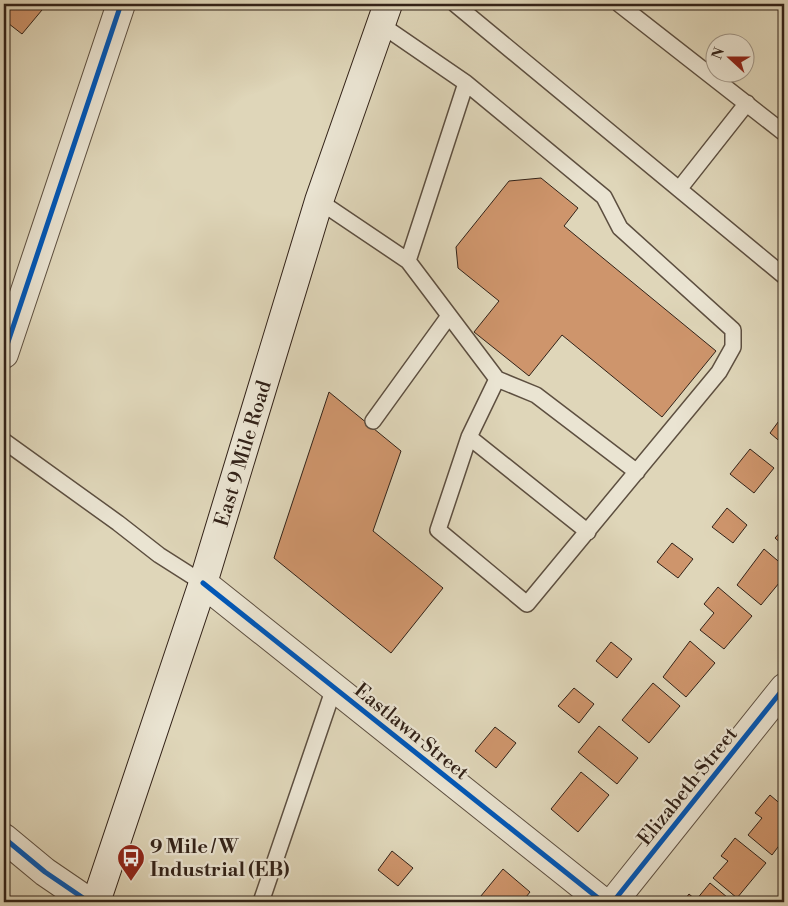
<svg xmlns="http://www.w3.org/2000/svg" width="788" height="906" font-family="'Libre Bodoni',serif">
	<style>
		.building { fill: #ce956c; stroke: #322218 }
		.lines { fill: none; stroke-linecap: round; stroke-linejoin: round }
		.lane-casing { stroke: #5d4f40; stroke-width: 18 }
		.street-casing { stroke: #5d4f40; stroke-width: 30 }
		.secondary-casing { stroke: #322218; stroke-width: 30 }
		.lane { stroke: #eae4d2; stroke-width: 15 }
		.street { stroke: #eae4d2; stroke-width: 28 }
		.secondary { stroke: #eae4d2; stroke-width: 28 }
		.cycleway-casing { stroke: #eae4d2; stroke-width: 8 }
		.cycleway { stroke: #0057b8; stroke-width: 5 }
		.labels { text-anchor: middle; stroke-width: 4.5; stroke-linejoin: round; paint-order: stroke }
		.street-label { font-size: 20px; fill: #322218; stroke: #eae4d2 }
		.poi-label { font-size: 20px; font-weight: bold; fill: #322218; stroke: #eae4d2; text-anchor: start }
	</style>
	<rect width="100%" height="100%" fill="#dfd6b9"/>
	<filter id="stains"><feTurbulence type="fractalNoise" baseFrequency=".004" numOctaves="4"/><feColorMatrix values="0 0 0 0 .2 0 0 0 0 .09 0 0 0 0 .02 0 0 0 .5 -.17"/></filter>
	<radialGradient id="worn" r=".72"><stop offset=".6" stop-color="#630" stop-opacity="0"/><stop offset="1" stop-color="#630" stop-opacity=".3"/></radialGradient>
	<path class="building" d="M 4,4 L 47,4 L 22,34 L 4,20 Z
		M 541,178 L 578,208 L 564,226 L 716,351 L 662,417 L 562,335 L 529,376 L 474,332 L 499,301 L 458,268 L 456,247 L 509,181 Z
		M 329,392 L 401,451 L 373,531 L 443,588 L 391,653 L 274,558 Z
		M 784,414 L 784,445 L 770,433 Z
		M 750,449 L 774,468 L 754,493 L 730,474 Z
		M 727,508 L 747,525 L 733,543 L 712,527 Z
		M 784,528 L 784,546 L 775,538 Z
		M 672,543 L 693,559 L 678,578 L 657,562 Z
		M 764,549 L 784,566 L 784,577 L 761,605 L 737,585 Z
		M 718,587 L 752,616 L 724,649 L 700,630 L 714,613 L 704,604 Z
		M 690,641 L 715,663 L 686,697 L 663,677 Z
		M 611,642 L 632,659 L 617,678 L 596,661 Z
		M 653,683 L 680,706 L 649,743 L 622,720 Z
		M 574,688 L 594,704 L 579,723 L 558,706 Z
		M 599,726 L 638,758 L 617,784 L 578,752 Z
		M 495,727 L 516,743 L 496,768 L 475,751 Z
		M 581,772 L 609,795 L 578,832 L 551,809 Z
		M 770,795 L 784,807 L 784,839 L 772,855 L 748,835 L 762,818 L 755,813 Z
		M 735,838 L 766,863 L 737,898 L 713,878 L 728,861 L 721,856 Z
		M 392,851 L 413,868 L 398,886 L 378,870 Z
		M 503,869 L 530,892 L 522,902 L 476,902 Z
		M 710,883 L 733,902 L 683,902 L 689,894 L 696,900 Z"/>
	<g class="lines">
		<defs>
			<path id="lane" d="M 455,4 L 784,276
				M 619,4 L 784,133
				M 380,24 L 466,83
				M 680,188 L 747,103
				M 319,201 L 408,261 L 497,379 L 469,437 L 438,530 L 527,604 L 719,372 L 733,347 L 733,330 L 620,228 L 604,197 L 466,83 L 408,261
				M 497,379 L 536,395 L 637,472
				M 373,421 L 449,316
				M 469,437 L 588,532
				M 4,441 L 118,523 L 159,555 L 203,583
				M 261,902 L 334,688"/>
			<path id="street" d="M 4,354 L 121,4
				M 203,583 L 603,902
				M 4,838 L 45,872 L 89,902
				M 613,902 L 784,688"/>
			<g id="secondary">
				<path id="s1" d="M 96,902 L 203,583 L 319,201 L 388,4"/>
			</g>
		</defs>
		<use href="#lane" class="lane-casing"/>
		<use href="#street" class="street-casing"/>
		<use href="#secondary" class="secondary-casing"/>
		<use href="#lane" class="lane"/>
		<use href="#street" class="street"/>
		<use href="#secondary" class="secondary"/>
		<defs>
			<path id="cycleway" d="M 4,354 L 121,4
				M 203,583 L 603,902
				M 4,838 L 45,872 L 89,902
				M 613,902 L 784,688"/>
		</defs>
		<use href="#cycleway" class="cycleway-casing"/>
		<use href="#cycleway" class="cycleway"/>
	</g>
	<defs>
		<symbol id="bus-pin" viewBox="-11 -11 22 30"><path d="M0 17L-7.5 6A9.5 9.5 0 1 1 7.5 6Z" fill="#8f2418" stroke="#eae4d2"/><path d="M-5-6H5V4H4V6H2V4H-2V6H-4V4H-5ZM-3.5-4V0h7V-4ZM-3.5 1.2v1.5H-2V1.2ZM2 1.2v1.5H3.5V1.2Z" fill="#fff"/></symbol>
	</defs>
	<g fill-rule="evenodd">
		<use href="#bus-pin" x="115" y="842" width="32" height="43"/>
	</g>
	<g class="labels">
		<g class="street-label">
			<text dy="7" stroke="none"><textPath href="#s1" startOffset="472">East 9 Mile Road</textPath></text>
			<text transform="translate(412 731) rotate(39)" y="7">Eastlawn Street</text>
			<text transform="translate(687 786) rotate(-51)" y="7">Elizabeth Street</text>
		</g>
		<g class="poi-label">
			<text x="150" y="853">9 Mile / W<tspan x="150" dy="23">Industrial (EB)</tspan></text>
		</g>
	</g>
	<rect width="788" height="906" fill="none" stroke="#dfd6b9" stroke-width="20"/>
	<rect x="5" y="5" width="778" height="896" fill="none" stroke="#322218" stroke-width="2.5"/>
	<rect x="10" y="10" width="768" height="886" fill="none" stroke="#322218"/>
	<g transform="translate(730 58) rotate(291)"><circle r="24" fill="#eae4d2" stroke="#a09688"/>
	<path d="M0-4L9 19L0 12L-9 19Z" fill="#8f2418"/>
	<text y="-8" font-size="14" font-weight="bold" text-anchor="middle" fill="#322218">N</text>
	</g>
	<rect width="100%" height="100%" filter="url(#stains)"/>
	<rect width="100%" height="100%" fill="url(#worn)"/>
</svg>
